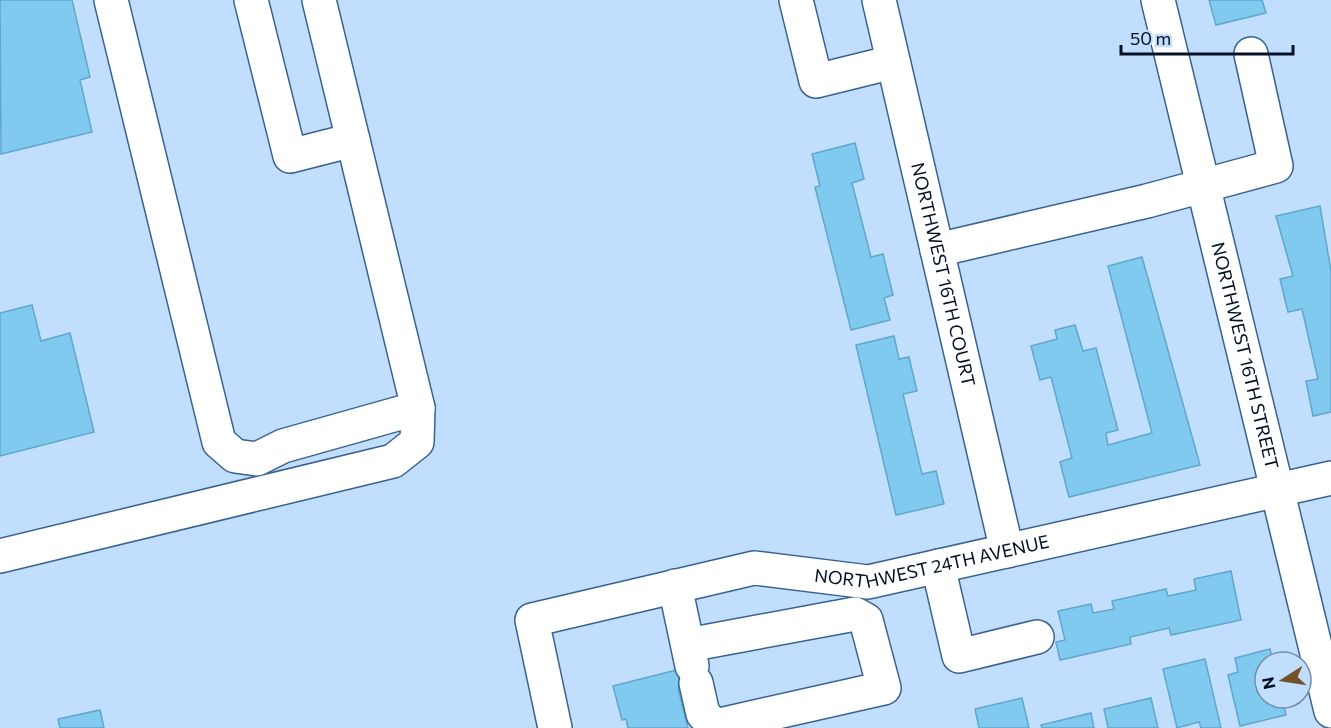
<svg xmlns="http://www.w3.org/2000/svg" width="1331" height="728" font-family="Commissioner,sans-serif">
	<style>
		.building { fill: #81caef; stroke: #5fa7cb; stroke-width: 1.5 }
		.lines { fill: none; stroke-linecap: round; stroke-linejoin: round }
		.minor-casing { stroke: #376291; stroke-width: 36 }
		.minor { stroke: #fff; stroke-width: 33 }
		.labels { text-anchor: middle; stroke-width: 5; stroke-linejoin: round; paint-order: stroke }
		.street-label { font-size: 18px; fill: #021124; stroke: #c1defe }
	</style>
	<rect width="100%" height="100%" fill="#c1defe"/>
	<path class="building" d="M 0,0 L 72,0 L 90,77 L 80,80 L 92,132 L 1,154 Z
		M 1209,0 L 1262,0 L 1266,13 L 1216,25 Z
		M 855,143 L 864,179 L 852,183 L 871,257 L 883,254 L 893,295 L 884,298 L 890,320 L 851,330 L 815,187 L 820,186 L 812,154 Z
		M 1320,206 L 1331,271 L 1331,412 L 1313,416 L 1306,381 L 1318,379 L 1302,309 L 1288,312 L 1280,279 L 1293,276 L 1276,216 Z
		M 1142,257 L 1200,465 L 1069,497 L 1060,462 L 1072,458 L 1051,377 L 1040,380 L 1031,346 L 1057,339 L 1055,330 L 1075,325 L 1083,351 L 1096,348 L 1118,430 L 1106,433 L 1108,445 L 1152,433 L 1108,266 Z
		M 32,305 L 41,341 L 70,333 L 94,432 L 0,456 L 0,313 Z
		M 894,336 L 899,359 L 909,357 L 917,391 L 903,394 L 922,474 L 936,471 L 944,504 L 896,515 L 856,345 Z
		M 1231,571 L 1241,620 L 1171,635 L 1169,628 L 1130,637 L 1131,644 L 1060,660 L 1056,642 L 1065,640 L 1058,611 L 1091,604 L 1093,613 L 1114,609 L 1112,601 L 1166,589 L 1168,596 L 1196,590 L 1194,579 Z
		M 1270,649 L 1273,662 L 1265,662 L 1265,698 L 1282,698 L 1286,715 L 1240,726 L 1228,675 L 1238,672 L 1235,658 Z
		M 1205,659 L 1221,728 L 1201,728 L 1199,722 L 1177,728 L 1163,669 Z
		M 704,663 L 708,680 L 678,688 L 688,728 L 628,728 L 626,719 L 622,720 L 613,686 Z
		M 1022,698 L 1029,728 L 979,728 L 975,709 Z
		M 1151,698 L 1158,728 L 1108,728 L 1104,709 Z
		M 100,710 L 104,728 L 60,728 L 58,719 Z
		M 1091,713 L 1094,728 L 1042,728 L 1041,725 Z"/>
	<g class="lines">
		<defs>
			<g id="minor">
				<path d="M 111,0 L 219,442 L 235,456 L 257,459 L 283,446 L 418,408"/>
				<path d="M 251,0 L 290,156 L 353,140"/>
				<path d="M 796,0 L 816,81 L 893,62"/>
				<path id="s1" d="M 879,0 L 1007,551"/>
				<path id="s2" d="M 1158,0 L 1331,711"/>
				<path d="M 937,250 L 1147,201 L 1276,166 L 1251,54"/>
				<path d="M 0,556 L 393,461 L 417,442 L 418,408 L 319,0"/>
				<path d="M 938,566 L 959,656 L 1037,637"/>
				<path d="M 675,586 L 692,666"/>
				<path d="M 688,645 L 855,614 L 866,620 L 884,688 L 715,726 L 703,714 L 696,683"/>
				<path id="s3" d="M 555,728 L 532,620 L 754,568 L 868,582 L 1331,478"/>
			</g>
		</defs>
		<use href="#minor" class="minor-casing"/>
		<use href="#minor" class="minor"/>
	</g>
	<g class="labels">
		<g class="street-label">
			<text dy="6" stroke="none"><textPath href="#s1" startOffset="282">NORTHWEST 16TH COURT</textPath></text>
			<text dy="6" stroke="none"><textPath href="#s2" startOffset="366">NORTHWEST 16TH STREET</textPath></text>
			<text dy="6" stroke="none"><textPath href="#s3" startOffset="519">NORTHWEST 24TH AVENUE</textPath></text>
		</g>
	</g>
	<g transform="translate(1283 680) rotate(258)"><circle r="28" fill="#c1defe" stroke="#758ca7" stroke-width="1.5"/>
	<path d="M0-4.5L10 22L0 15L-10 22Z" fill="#725228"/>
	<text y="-9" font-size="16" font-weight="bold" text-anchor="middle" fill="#021124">N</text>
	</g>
	<path d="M1121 45v9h172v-9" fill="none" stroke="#021124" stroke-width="3"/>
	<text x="1130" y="45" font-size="18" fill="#021124" stroke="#c1defe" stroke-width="4.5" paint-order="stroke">50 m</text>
</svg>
